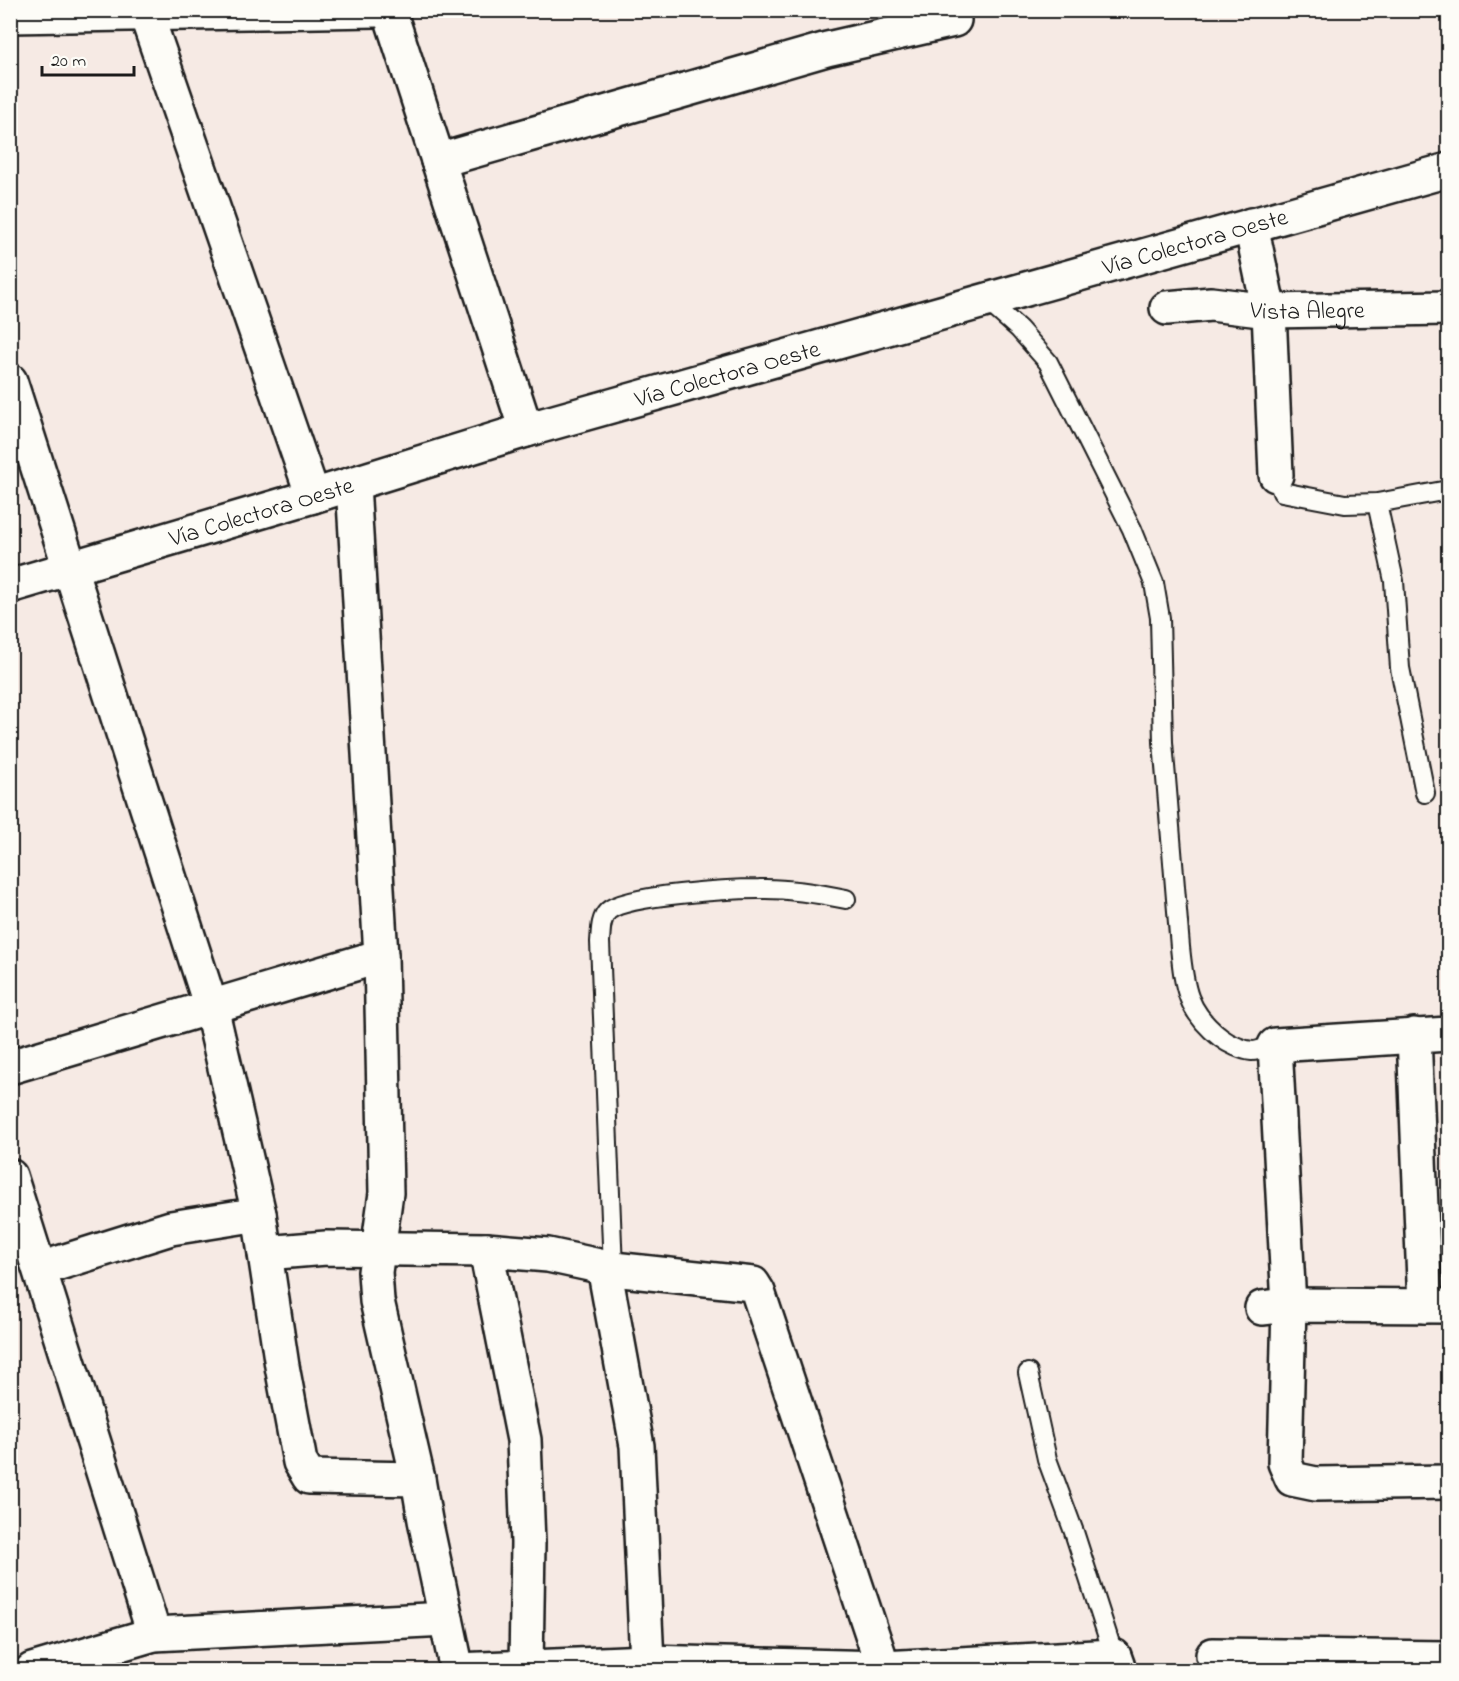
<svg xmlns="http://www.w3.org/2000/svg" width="1459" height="1681" font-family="'Indie Flower',sans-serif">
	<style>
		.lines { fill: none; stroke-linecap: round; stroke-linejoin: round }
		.service-casing { stroke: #1c1c1c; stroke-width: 22 }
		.minor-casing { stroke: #1c1c1c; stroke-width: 38 }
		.service { stroke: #fdfcf7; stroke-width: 18 }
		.minor { stroke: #fdfcf7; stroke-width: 33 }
		.labels { text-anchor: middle; stroke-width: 4.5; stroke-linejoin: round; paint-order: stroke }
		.street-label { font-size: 24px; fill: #1c1c1c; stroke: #fdfcf7 }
	</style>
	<rect width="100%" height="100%" fill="#f6eae4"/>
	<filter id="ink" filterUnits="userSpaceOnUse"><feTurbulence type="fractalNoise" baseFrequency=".0167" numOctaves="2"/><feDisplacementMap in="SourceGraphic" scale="12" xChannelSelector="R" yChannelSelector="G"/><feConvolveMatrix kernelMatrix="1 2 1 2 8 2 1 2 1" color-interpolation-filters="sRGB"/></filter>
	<g filter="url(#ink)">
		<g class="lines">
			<defs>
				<path id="service" d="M 985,299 L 1019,329 L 1048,362 L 1132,529 L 1154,583 L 1160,618 L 1163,742 L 1180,947 C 1184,987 1187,1012 1221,1038 C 1229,1044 1242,1050 1252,1051 C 1259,1051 1268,1047 1275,1045
					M 1276,475 L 1282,492 L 1345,504 L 1377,503 L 1448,490
					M 1377,503 L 1394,581 L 1400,668 L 1425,793
					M 613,1269 L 600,942 C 601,931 600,919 608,911 C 625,895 732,889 759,889 C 788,888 817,893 846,899
					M 1028,1373 L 1047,1459 L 1074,1532 L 1114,1656"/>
				<g id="minor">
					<path d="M 389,10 L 526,430"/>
					<path d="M 146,14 L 313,496"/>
					<path d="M 10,16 L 377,10"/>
					<path d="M 438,161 L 827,49 L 954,20"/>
					<path d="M 1251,225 L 1269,311 L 1276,475"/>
					<path id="s1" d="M 1167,308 L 1211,304 L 1269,311 L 1448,308"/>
					<path d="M 10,381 L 211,1007 L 259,1214 L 282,1366 L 300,1462 L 309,1477 L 418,1479"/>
					<path id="s2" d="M 10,586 L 313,496 L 526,430 L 1448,170"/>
					<path d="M 381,956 L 386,1193 L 375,1272 L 377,1301 L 418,1479 L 425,1520 L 457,1670"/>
					<path d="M 1448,1034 L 1275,1045 L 1289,1305 L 1285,1463 L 1292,1479 L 1316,1484 L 1448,1482"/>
					<path d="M 1414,1035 L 1425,1306"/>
					<path d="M 10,1067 L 381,956 L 353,484"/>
					<path d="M 10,1176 L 154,1634"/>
					<path d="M 486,1250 L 524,1440 L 528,1543 L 526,1667"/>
					<path d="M 265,1253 L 326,1248 L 486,1250 L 548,1255 L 613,1269 L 753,1284 L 758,1292 L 884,1670"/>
					<path d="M 604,1267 L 637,1446 L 647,1662 L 649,1670"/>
					<path d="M 40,1269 L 171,1228 L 259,1214"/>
					<path d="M 1262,1308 L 1289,1305 L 1446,1306"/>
					<path d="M 1213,1655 L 1448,1658"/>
					<path d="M 32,1670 L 154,1634 L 446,1619"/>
					<path d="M 457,1670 L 647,1662 L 883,1668 L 1114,1656 L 1119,1670"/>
				</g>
			</defs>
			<use href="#service" class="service-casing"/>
			<use href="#minor" class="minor-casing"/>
			<use href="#service" class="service"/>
			<use href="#minor" class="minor"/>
		</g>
	</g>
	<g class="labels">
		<g class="street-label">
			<text dy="8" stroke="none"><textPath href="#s2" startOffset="1234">Vía Colectora Oeste</textPath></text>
			<text dy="8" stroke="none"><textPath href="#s1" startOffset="141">Vista Alegre</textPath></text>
			<text dy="8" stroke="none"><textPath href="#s2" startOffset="748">Vía Colectora Oeste</textPath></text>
			<text dy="8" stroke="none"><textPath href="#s2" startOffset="262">Vía Colectora Oeste</textPath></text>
		</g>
	</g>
	<rect width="1459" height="1681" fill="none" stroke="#fdfcf7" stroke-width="36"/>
	<rect x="18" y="18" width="1423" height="1645" fill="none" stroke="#1c1c1c" stroke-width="2" filter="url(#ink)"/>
	<path d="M42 66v9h92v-9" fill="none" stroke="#1c1c1c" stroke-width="3"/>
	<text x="51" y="66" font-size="18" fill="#1c1c1c" stroke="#fdfcf7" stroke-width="4.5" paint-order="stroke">20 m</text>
</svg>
